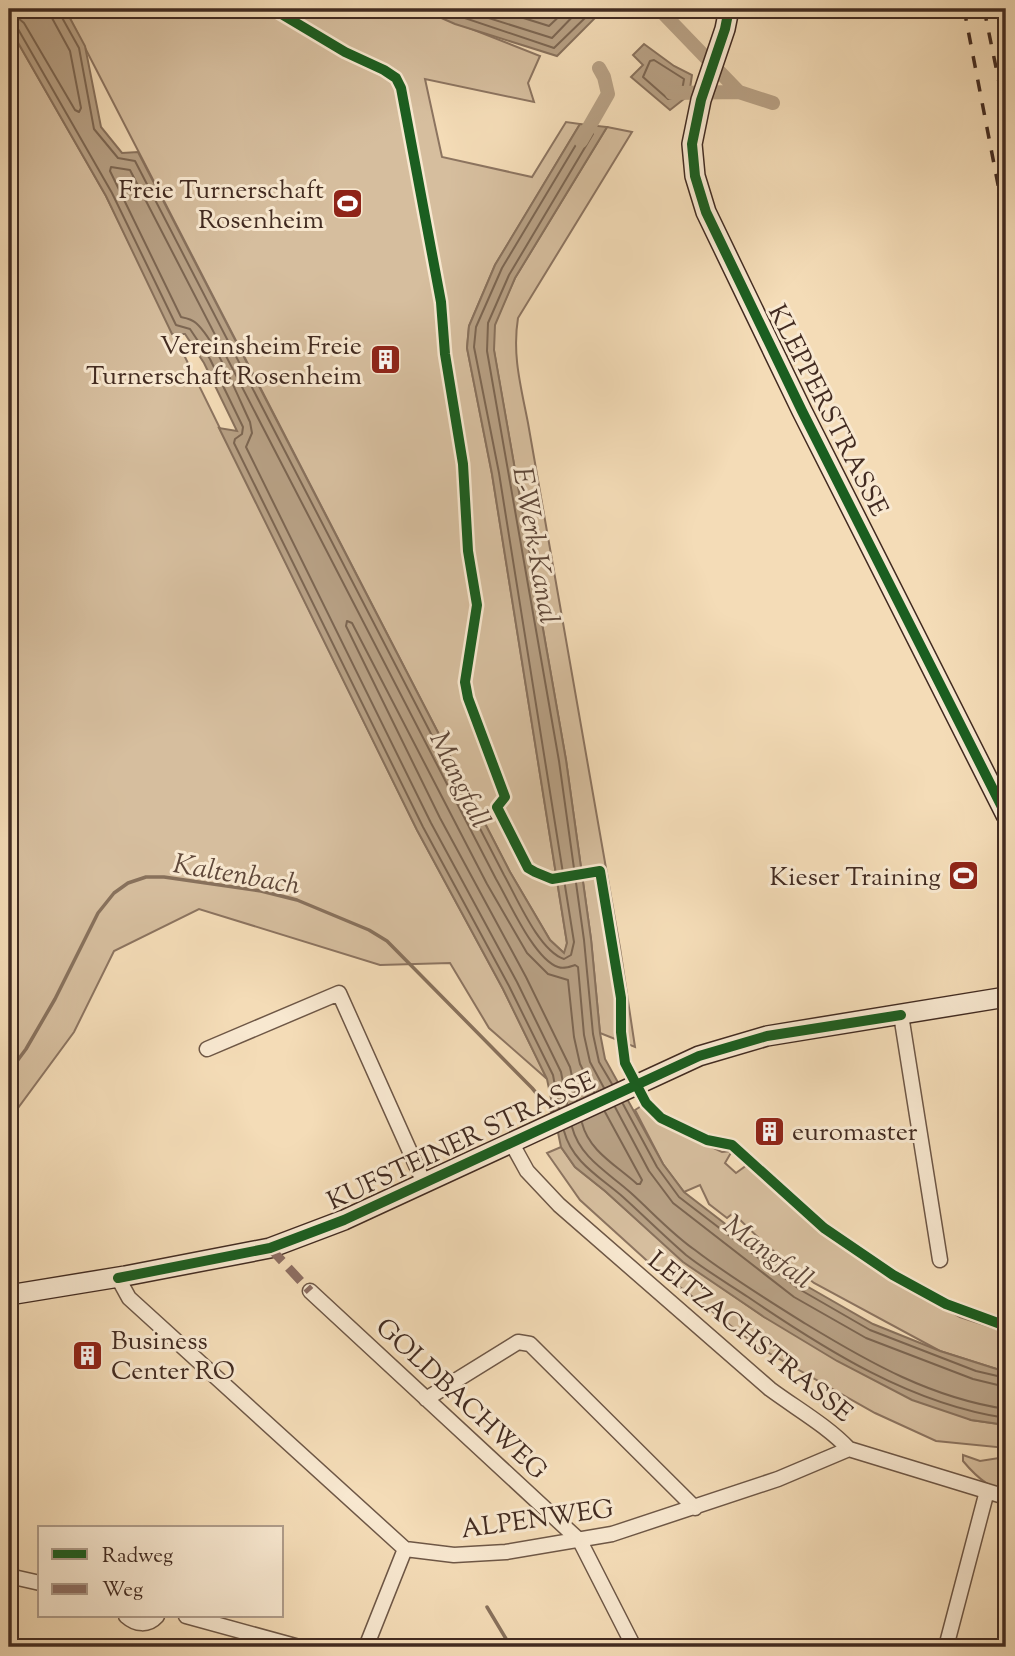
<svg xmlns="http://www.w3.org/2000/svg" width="1015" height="1656" font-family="'Sorts Mill Goudy',serif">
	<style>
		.green { fill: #d6be9e; stroke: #8c7460; stroke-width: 2 }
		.water { fill: #b7a084; stroke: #88715c; stroke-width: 2 }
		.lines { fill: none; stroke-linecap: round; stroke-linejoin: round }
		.shore { stroke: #7c6652; stroke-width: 2 }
		.stream { stroke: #88715c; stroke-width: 3.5 }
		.canal { stroke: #b7a084; stroke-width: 14 }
		.street-casing { stroke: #6e5746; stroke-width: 17 }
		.secondary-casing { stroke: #422b21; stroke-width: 22 }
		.street { stroke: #f8e8d0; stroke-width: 14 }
		.secondary { stroke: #f8e8d0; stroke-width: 19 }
		.rail { stroke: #422b21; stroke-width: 3.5; stroke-dasharray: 12 12; stroke-linecap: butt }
		.quiet { stroke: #8d6e63; stroke-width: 9; stroke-dasharray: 18 9; stroke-linecap: butt }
		.cycleway-casing { stroke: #f8e8d0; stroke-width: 15 }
		.cycleway { stroke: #1b5e20; stroke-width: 10 }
		.labels { text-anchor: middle; stroke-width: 6; stroke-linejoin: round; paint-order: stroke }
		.poi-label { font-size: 26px; fill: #422b21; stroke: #f8e8d0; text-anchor: end }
		.street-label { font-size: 26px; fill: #422b21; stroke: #f8e8d0 }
		.water-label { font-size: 28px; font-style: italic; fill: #5f483a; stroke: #f8e8d0 }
	</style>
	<rect width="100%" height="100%" fill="#f4dcb7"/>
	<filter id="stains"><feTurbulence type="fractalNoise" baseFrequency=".00286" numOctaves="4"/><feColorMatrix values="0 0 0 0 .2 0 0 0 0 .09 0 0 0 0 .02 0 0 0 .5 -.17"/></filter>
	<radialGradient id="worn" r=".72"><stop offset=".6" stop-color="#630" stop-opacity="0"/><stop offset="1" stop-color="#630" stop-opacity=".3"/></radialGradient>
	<path class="green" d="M 65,9 L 421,9 L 540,56 L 528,83 L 534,102 L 425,79 L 442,157 L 532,177 L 566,122 L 580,124 L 495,265 L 469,326 L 467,348 L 492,474 L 567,943 L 565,954 L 550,940 L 510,872 Z
		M 9,27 L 106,196 L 417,830 L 503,989 L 547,1079 L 489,1028 L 450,963 L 380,965 L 199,909 L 114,951 L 74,1032 L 15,1112 L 9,1118 Z
		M 607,127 L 632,132 L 518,318 C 512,355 521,387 528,423 L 620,948 L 635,1047 L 600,1033 L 591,939 L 566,760 L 494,351 L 494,325 L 515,278 Z
		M 643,1105 L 664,1125 L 722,1152 L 732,1151 L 725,1163 L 736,1173 L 747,1165 L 822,1232 L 868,1264 L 960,1317 L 1006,1332 L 1006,1372 L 940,1351 L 814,1283 L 765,1244 L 733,1213 L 727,1218 L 709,1204 L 700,1185 L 684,1192 L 663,1164 L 635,1110 Z
		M 561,1147 L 575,1167 L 605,1191 L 683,1261 L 764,1317 L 971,1420 L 1006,1425 L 1006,1448 L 936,1441 L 875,1413 L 760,1348 L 655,1268 L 580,1200 L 547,1153 Z
		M 963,1455 L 980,1461 L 999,1458 L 1006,1460 L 1006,1490 C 990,1490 973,1473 963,1461 Z"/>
	<path class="water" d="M 9,9 L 65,9 L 85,46 L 101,127 L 122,153 L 138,152 L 510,872 L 550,940 L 564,953 L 567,943 L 492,474 L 467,348 L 469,326 L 495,265 L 580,124 L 607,127 L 515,278 L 495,325 L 494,350 L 566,760 L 591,939 L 600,1033 L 605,1059 L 663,1164 L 684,1192 L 803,1284 L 873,1324 L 940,1351 L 1006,1372 L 1006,1425 L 971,1420 L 912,1400 L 837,1361 L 764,1317 L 683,1262 L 605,1191 L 575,1167 L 561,1147 L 547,1079 L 503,989 L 417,830 L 219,428 L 237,431 L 204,363 L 185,334 L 172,334 L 106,196 L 9,27 Z
		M 421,9 L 592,9 L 599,14 L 557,56 L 455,24 Z
		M 644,44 L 674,66 L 692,75 L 689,95 L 670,110 L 631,77 L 643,65 L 633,55 Z"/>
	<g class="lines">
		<path class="shore" d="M 59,9 L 60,14 L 79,48 L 94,129 L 118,158 L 135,161 L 504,875 C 517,898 539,951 564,959 L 571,955 L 574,942 L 566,892 L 499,473 L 474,347 L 476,327 L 502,268 L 583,133 L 593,134 L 509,275 L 488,323 L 487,351 L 559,761 L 584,940 L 593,1034 L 599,1062 L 612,1084
			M 438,9 L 554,48 L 588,15 L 589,9
			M 460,9 L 552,38 L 580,9
			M 495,9 L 549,26 L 567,9
			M 9,17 L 18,18 L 24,23 L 75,110 L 79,112 L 81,108 L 70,51 L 52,18 L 50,9
			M 9,25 L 18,29 L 112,193 L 176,325 L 190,329 L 210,359 L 243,427 L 242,434 L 235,439 L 234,443 L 423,827 L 509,986 L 553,1075 L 559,1108
			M 654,60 L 684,79 L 682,91 L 672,99 L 668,99 L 643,77 L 650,61 Z
			M 577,1100 L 570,1067 L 526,977 L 440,818 L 346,626 L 347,621 L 352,623 L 487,884 L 527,953 L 548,974 L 568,980 L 574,1037 L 580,1064 L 594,1092
			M 567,1104 L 561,1072 L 517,982 L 431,823 L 246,447 L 252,433 L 250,422 C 238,397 216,341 196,323 C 192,319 186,318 181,317 L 110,171 L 111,167 L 130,170 L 496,879 C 509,901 534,959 558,967 C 564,969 569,967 575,965 L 578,967 L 584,1035 L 590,1062 L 604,1088
			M 623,1104 L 657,1167 L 679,1197 L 799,1289 L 870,1330 L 976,1371 L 1006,1378
			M 615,1107 L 649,1171 L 673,1203 L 794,1297 L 866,1338 L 973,1379 L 1006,1387
			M 582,1123 C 589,1151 616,1165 637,1184 L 640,1184 L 642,1180 L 605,1112
			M 572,1127 C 580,1158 609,1173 631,1193 C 652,1212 672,1234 695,1250 C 730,1277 769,1301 806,1324 C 870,1363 932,1398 1006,1409
			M 564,1131 C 572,1162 600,1177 623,1197 C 644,1216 664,1236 686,1255 C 705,1270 727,1283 748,1297 C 826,1350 911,1404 1006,1418"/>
		<path class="stream" d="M 9,1072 L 26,1049 L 55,999 L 98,913 L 114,893 L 128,883 L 146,877 L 164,877 L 261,891 L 297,900 L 369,930 L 387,941 L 532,1088 L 553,1113
			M 487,1607 L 511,1647"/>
		<path class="canal" d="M 659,9 L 739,92 L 773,103
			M 672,93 L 739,92
			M 581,141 L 608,94 L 604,77 L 599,68"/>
		<defs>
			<path id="street" d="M 901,1015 L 940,1260
				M 207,1049 L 339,993 L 424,1183
				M 511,1142 L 527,1171 L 559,1205 L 770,1389 C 797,1409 826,1425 849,1449 L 1006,1497
				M 118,1278 L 129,1298 L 405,1549 L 454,1555 L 506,1552 L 612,1534 L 778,1479 L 849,1449
				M 310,1291 L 580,1541 L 634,1647
				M 426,1399 L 518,1342 L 530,1344 L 695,1508
				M 9,1576 L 40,1583
				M 126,1616 C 136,1625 148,1626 157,1616
				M 186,1616 L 299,1647
				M 366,1647 L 405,1549
				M 946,1647 L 987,1491"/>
			<path id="secondary" d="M 729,9 L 725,29 L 701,100 L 692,144 L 695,176 L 706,212 L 802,411 L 1006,815
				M 9,1295 L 125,1276 L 270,1248 L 344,1220 L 699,1056 L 767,1036 L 1006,997"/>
		</defs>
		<use href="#street" class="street-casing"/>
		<use href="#secondary" class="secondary-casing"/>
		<use href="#street" class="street"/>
		<use href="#secondary" class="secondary"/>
		<path class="rail" d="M 964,9 L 1006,226
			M 984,9 L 1006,116"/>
		<path class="quiet" d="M 270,1248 L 310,1291"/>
		<defs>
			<path id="cycleway" d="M 273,9 L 345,52 L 384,70 L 396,78 L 401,88 L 441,302 L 445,354 L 463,464 L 468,551 L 477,605 L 465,682 L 468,698 L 505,797 L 497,807 L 528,868 L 535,872 L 552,879 L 600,871 L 621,998 L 621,1032 L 625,1063 L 646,1103 L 661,1118 L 707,1140 L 732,1145 L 824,1228 L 893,1275 L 946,1304 L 1006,1326
				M 729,9 L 725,29 L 701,100 L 692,144 L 695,176 L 706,212 L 802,411 L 1006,815
				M 118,1278 L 270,1248 L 344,1220 L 699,1056 L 767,1036 L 901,1015"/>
		</defs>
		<use href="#cycleway" class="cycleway-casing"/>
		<use href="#cycleway" class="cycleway"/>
	</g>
	<defs>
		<symbol id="stadium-square" viewBox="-11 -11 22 22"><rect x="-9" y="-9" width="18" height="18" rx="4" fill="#8f2418" stroke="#f8e8d0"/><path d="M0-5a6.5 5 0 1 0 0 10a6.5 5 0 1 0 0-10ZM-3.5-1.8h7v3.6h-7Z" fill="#fff"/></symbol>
		<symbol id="building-square" viewBox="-11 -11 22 22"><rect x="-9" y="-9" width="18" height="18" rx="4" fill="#8f2418" stroke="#f8e8d0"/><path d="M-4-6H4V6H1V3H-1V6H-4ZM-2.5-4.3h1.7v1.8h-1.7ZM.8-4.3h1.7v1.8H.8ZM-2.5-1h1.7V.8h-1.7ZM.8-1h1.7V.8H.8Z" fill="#fff"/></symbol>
	</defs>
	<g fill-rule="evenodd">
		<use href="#stadium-square" x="330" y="186" width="35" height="35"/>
		<use href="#building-square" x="368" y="342" width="35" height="35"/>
		<use href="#stadium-square" x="946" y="858" width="35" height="35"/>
		<use href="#building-square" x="752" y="1114" width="35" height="35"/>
		<use href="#building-square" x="70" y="1338" width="35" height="35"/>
	</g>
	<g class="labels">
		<g class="poi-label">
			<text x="324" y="198">Freie Turnerschaft<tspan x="324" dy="30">Rosenheim</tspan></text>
			<text x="362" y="354">Vereinsheim Freie<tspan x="362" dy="30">Turnerschaft Rosenheim</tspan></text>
			<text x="941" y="885">Kieser Training</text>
			<text x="792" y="1140" text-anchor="start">euromaster</text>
			<text x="111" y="1349" text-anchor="start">Business<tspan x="111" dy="30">Center RO</tspan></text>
		</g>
		<g class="street-label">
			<text transform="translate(829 410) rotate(63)" y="9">KLEPPERSTRASSE</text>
			<text transform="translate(461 1140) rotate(-25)" y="9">KUFSTEINER STRASSE</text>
			<text transform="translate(751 1336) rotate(39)" y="9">LEITZACHSTRASSE</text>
			<text transform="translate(462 1398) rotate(43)" y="9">GOLDBACHWEG</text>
			<text transform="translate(537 1518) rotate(-8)" y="9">ALPENWEG</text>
		</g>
		<g class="water-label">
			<text transform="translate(537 545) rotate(80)" y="10">E-Werk-Kanal</text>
			<text transform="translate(461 779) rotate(64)" y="10">Mangfall</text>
			<text transform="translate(237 873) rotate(10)" y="10">Kaltenbach</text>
			<text transform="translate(769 1251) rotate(37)" y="10">Mangfall</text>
		</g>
	</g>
	<rect width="1015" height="1656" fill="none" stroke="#f4dcb7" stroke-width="35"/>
	<rect x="10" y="10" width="994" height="1635" fill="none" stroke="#422b21" stroke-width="3.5"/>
	<rect x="18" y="18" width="980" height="1621" fill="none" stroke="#422b21" stroke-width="2"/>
	<rect x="38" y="1526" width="245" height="91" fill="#f8e8d0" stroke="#af9c8a" stroke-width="2"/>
	<rect x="52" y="1549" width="35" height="10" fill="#1b5e20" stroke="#af9c8a" stroke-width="2"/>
	<text x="102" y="1562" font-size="21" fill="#422b21">Radweg</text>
	<rect x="52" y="1584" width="35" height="10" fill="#8d6e63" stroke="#af9c8a" stroke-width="2"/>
	<text x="102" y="1596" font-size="21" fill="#422b21">Weg</text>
	<rect width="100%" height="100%" filter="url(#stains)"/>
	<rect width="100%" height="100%" fill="url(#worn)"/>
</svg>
